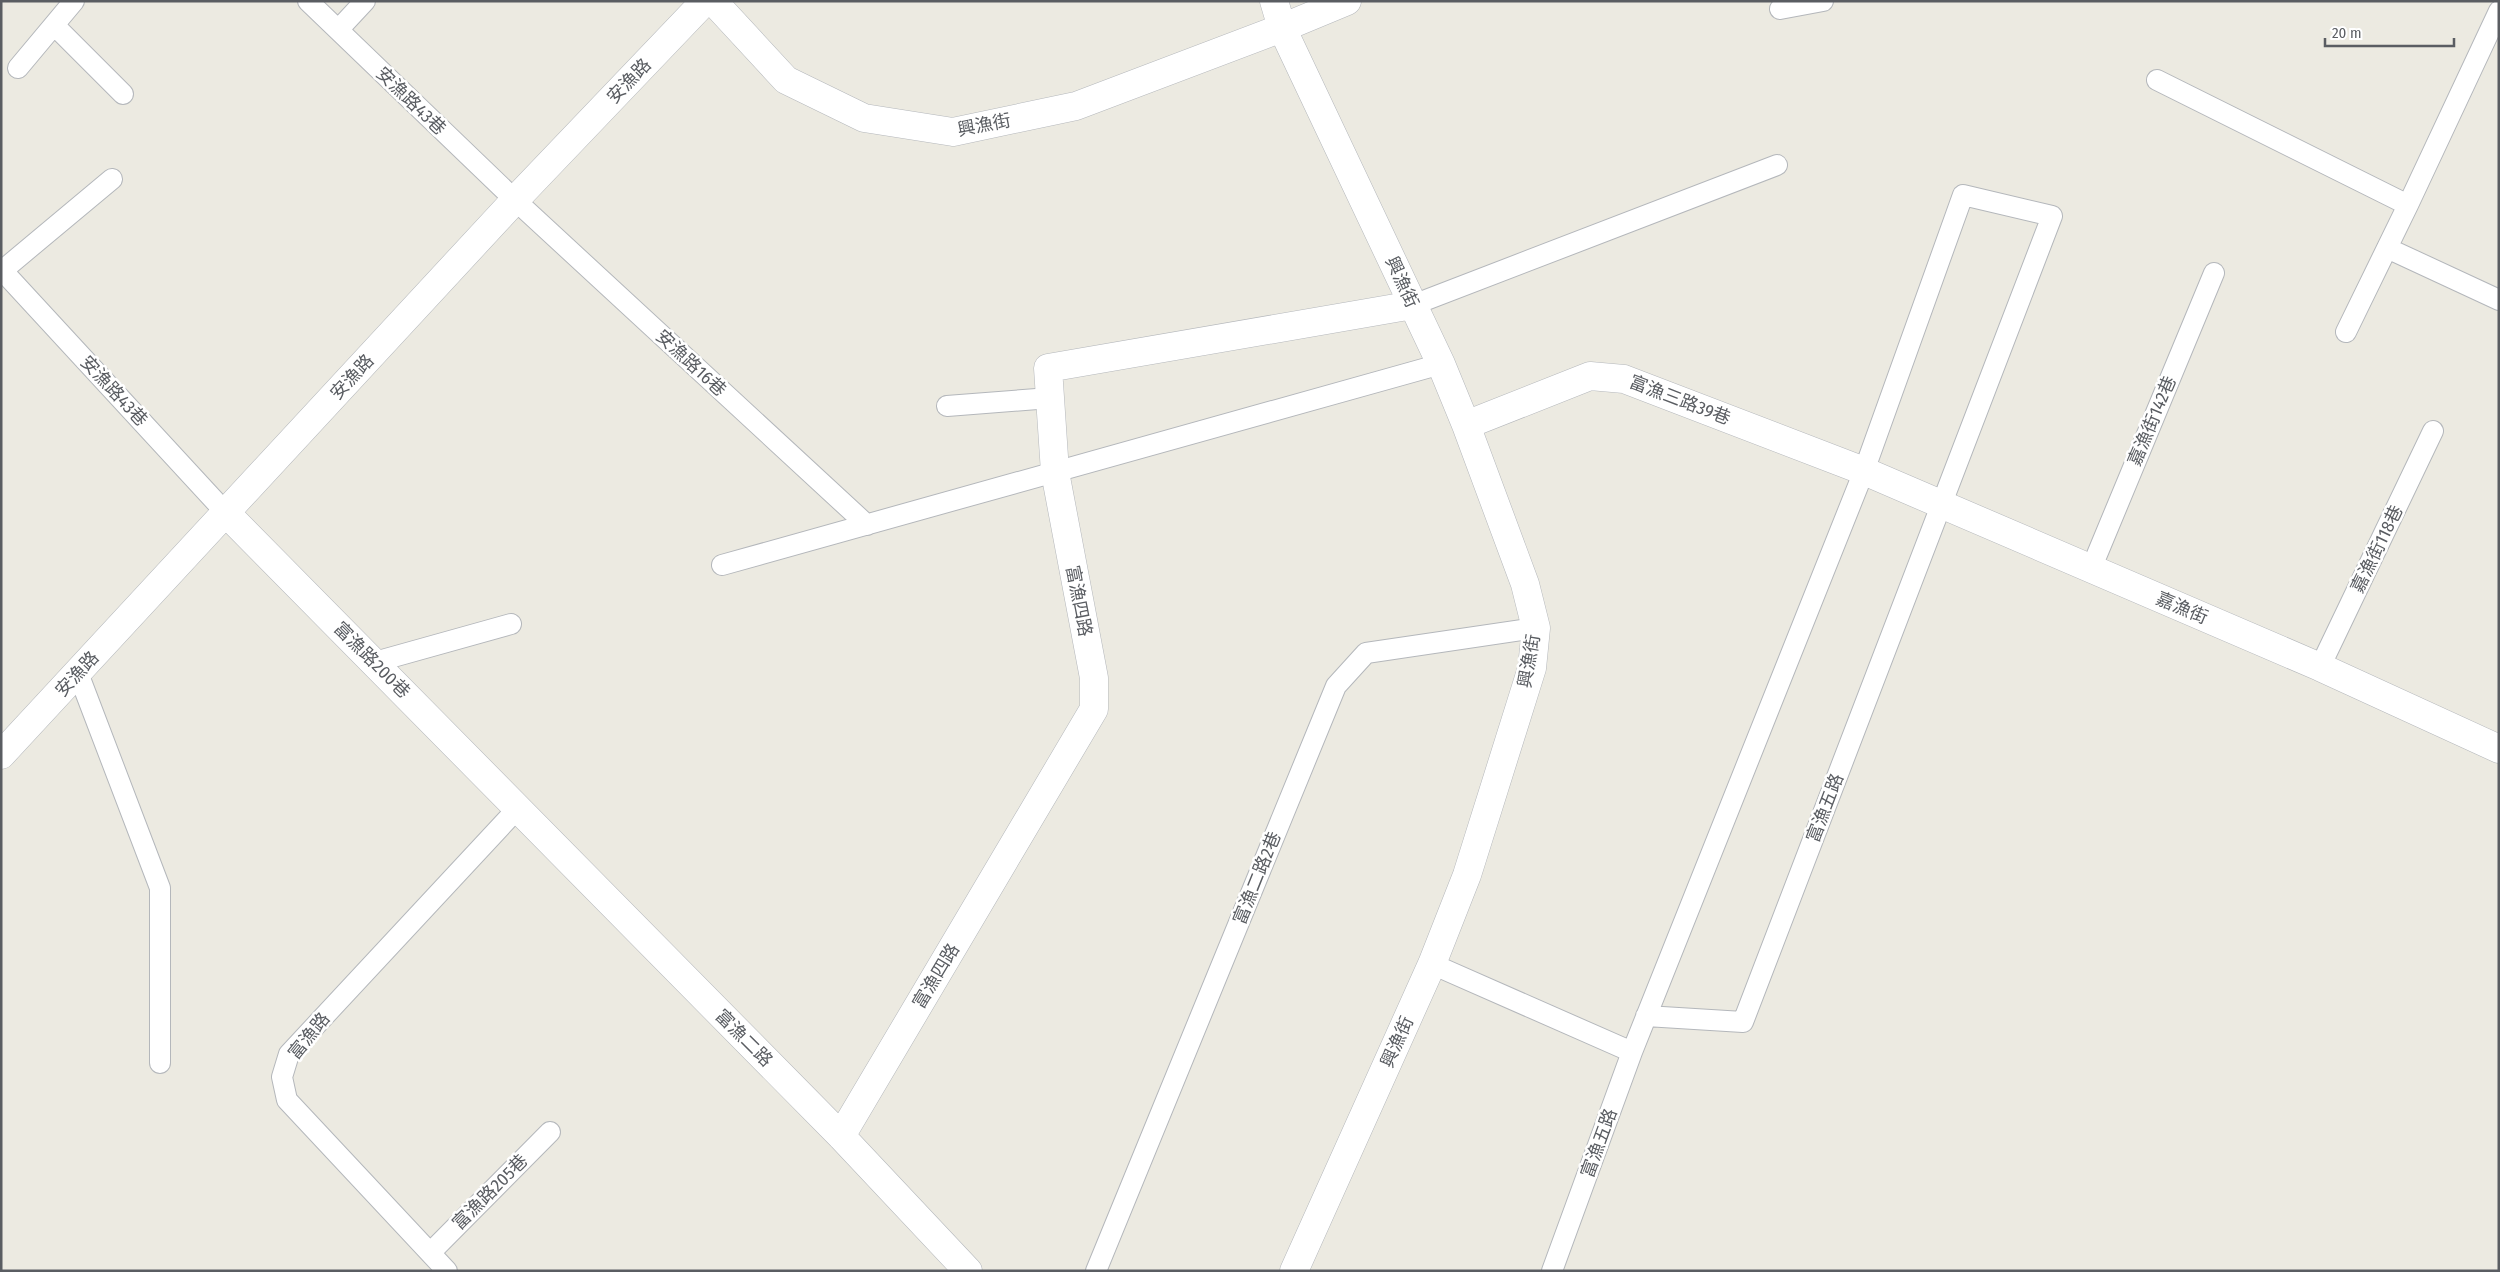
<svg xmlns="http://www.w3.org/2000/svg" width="2500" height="1272" font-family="'Fira Sans Condensed','Noto Sans TC',sans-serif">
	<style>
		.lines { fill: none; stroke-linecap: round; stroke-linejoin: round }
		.lane-casing { stroke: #b4b7bb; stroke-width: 22 }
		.street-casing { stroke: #b4b7bb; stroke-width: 29 }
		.lane { stroke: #fff; stroke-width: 20 }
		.street { stroke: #fff; stroke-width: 28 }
		.labels { text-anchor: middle; stroke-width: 5; stroke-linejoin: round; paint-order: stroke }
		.street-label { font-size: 18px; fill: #5a5d62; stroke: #fff }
	</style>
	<rect width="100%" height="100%" fill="#eceae1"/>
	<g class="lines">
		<defs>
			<path id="lane" d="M 308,1 L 515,200 L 867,525
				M 1780,9 L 1823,1
				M 54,25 L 123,94
				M 338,30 L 365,1
				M 18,68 L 74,1
				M 2157,80 L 2408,205
				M 2387,248 L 2499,300
				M 1,269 L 226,513
				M 3,270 L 112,179
				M 1413,305 L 1777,165
				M 2346,332 L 2408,205 L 2499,11
				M 947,406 L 1050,398
				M 722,565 L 1441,364
				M 2091,569 L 2214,273
				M 375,662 L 511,624
				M 2320,667 L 2433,431
				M 78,673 L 160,888 L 160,1063
				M 1432,964 L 1632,1052
				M 430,1253 L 550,1132
				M 447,1271 L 287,1100 L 282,1077 L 289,1054 L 517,809
				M 1096,1271 L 1336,686 L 1366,653 L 1536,628
				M 1552,1271 L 1632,1052 L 1864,471 L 1963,195 L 2052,216 L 1743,1022 L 1646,1016"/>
			<path id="street" d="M 713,1 L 786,80 L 864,118 L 953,132 L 1076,106 L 1282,28 L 1347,1
				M 1274,1 L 1282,28 L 1441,364 L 1466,425 L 1525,584 L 1536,628 L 1532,668 L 1467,875 L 1432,964 L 1294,1271
				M 1466,425 L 1590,376 L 1624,379 L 1864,471 L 2320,667 L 2499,749
				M 226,513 L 841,1136 L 968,1271
				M 1,755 L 515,200 L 705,1
				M 841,1136 L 1094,709 L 1094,678 L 1055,472 L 1048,368 L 1413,305"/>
		</defs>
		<use href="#lane" class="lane-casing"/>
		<use href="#street" class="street-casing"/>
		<use href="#lane" class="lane"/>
		<use href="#street" class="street"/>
	</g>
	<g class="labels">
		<g class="street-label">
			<text transform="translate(629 81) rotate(-46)" y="6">安漁路</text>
			<text transform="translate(411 101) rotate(44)" y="6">安漁路43巷</text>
			<text transform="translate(984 125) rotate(-11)" y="6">興漁街</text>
			<text transform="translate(1402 282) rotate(65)" y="6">興漁街</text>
			<text transform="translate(691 363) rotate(43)" y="6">安漁路16巷</text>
			<text transform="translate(352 377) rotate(-47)" y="6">安漁路</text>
			<text transform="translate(114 391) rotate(47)" y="6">安漁路43巷</text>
			<text transform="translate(1680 400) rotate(21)" y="6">富漁三路39巷</text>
			<text transform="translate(2152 421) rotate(-67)" y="6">嘉漁街142巷</text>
			<text transform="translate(2377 549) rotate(-64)" y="6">嘉漁街118巷</text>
			<text transform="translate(1079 601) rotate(79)" y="6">富漁四路</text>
			<text transform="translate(2182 608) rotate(23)" y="6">嘉漁街</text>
			<text transform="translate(372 660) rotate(45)" y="6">富漁路200巷</text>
			<text transform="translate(1529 661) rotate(-80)" y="6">興漁街</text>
			<text transform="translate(77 674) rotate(-47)" y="6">安漁路</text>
			<text transform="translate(1825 808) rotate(-69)" y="6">富漁五路</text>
			<text transform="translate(1257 878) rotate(-68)" y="6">富漁二路2巷</text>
			<text transform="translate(936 976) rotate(-59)" y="6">富漁四路</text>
			<text transform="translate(309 1036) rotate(-51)" y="6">富漁路</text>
			<text transform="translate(744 1038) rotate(45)" y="6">富漁二路</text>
			<text transform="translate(1397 1042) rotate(-66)" y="6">興漁街</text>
			<text transform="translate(1599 1143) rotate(-70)" y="6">富漁五路</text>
			<text transform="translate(490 1192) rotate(-45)" y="6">富漁路205巷</text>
		</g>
	</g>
	<rect width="2500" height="1272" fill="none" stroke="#5a5d62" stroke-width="5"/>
	<path d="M2325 38v8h129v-8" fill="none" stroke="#5a5d62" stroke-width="2.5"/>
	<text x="2332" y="38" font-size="15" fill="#5a5d62" stroke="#ffffff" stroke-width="4" paint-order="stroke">20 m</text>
</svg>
